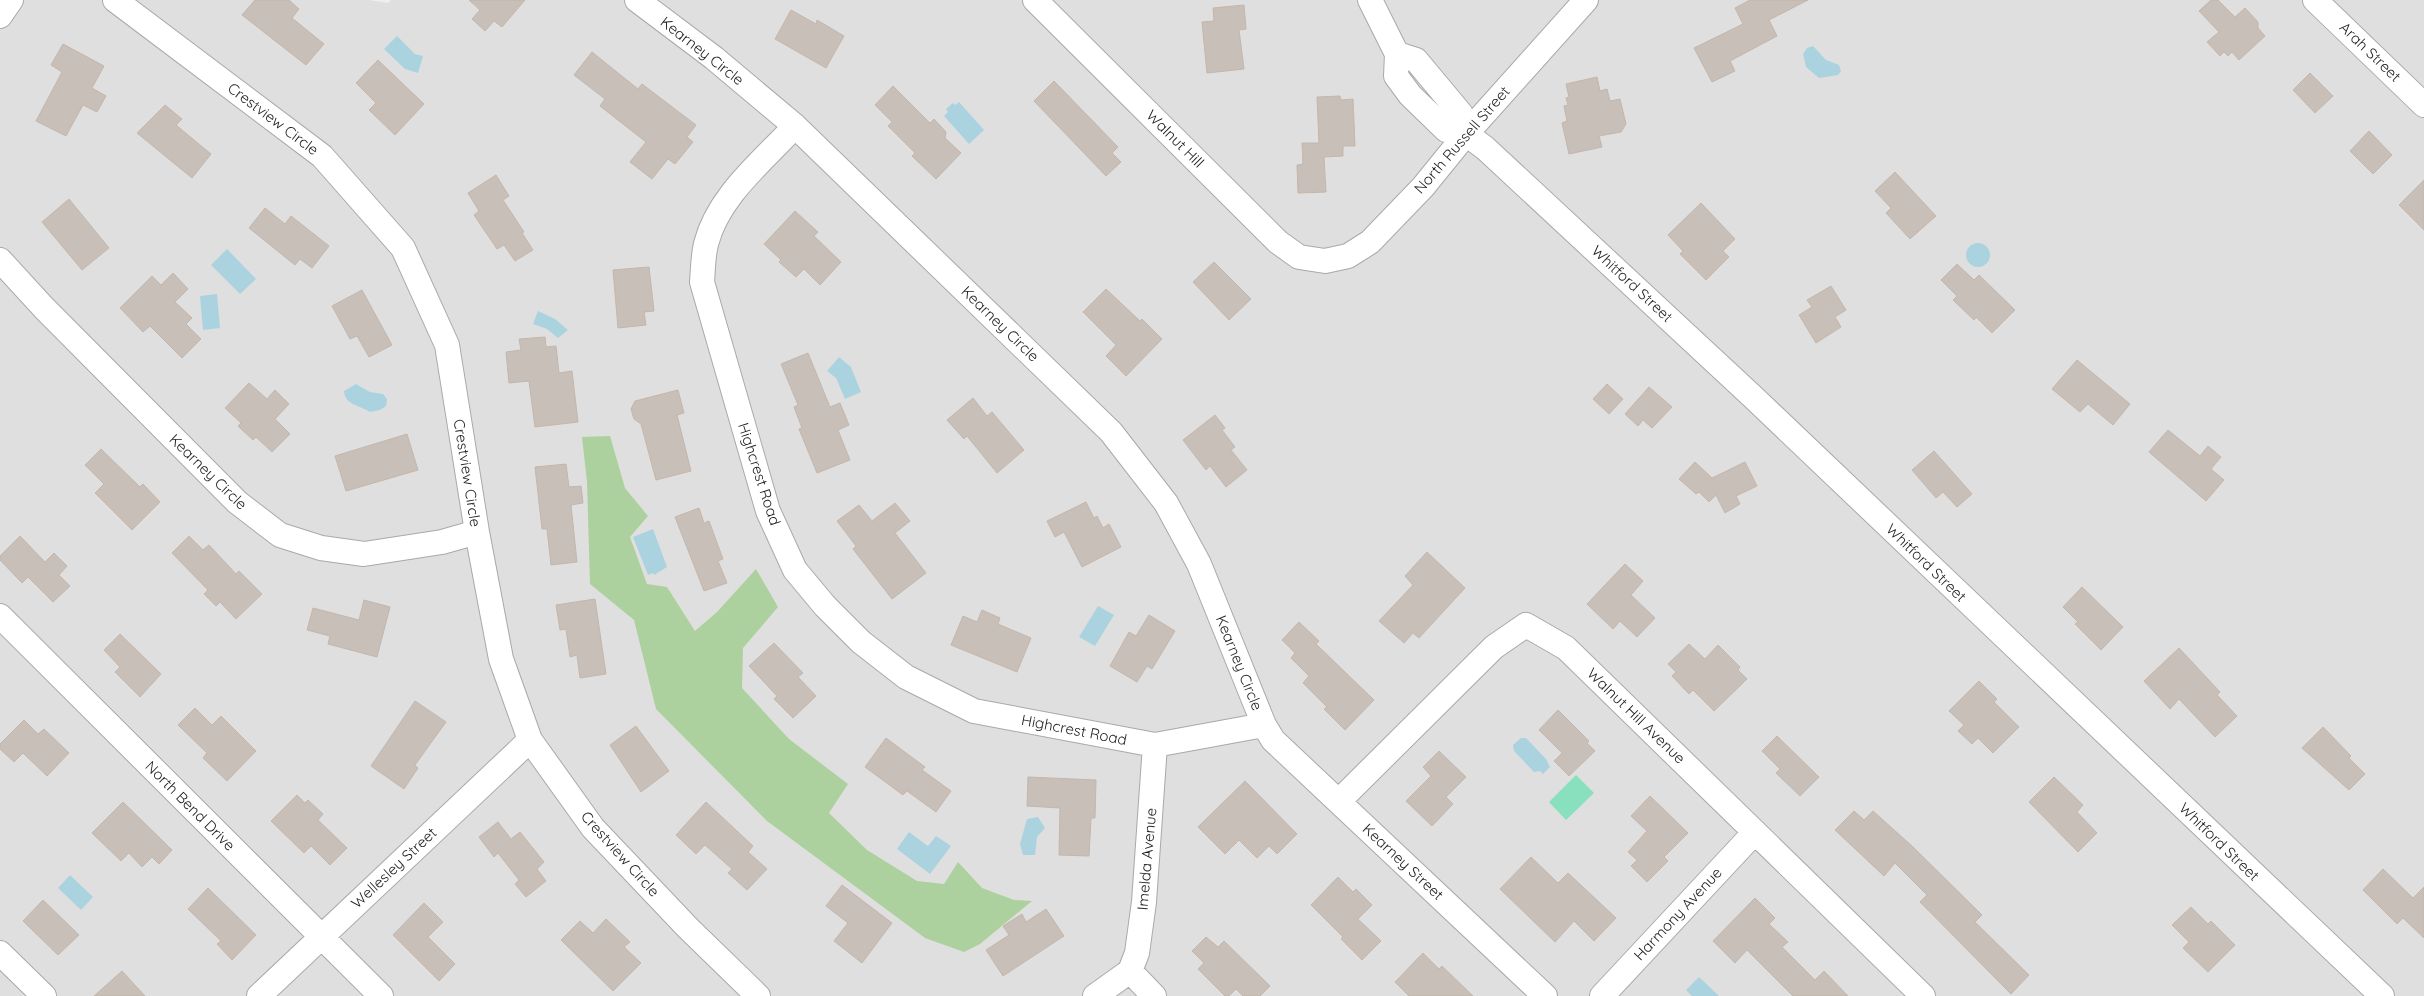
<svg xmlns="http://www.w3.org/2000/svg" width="2424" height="996" font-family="Quicksand,sans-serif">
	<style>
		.residential { fill: #e0dfdf }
		.forest { fill: #add19e }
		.pitch { fill: #88e0be }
		.water { fill: #aad3df }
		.building { fill: #c7bfb8; stroke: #c4b6ab }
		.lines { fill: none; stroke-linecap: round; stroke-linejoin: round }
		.minor-casing { stroke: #a9a9a9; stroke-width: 26 }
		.minor { stroke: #fff; stroke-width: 24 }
		.labels { text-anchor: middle; stroke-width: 4; stroke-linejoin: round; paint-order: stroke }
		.street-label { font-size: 15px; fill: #222; stroke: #fff }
	</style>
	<rect width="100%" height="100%" fill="#f2efe9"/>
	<path class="residential" d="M 0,0 L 369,0 L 388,3 L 391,0 L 2424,0 L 2424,996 L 0,996 Z"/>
	<path class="forest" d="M 610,436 L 625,488 L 648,516 L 630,537 L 647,584 L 667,587 L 695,631 L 717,612 L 756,569 L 778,607 L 743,648 L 742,688 L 789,739 L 848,784 L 829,813 L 867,850 L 917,881 L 944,884 L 958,862 L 982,888 L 1014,900 L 1032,901 L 980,944 L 964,952 L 925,938 L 767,821 L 656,709 L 634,620 L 590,584 L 587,482 L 582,437 Z"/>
	<path class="pitch" d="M 1576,775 L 1594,793 L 1566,820 L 1549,802 Z"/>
	<path class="water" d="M 397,36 L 415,54 L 423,56 L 418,73 L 405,69 L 384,49 Z
		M 1813,46 L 1826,60 L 1839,65 L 1841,71 L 1838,75 L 1819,78 L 1806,67 L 1803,54 L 1807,48 Z
		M 959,102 L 984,130 L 969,144 L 944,116 L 948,112 L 946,109 L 953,103 L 955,105 Z
		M1966 255a12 12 0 1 1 24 0a12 12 0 1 1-24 0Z
		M 227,249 L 256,279 L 240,294 L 211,265 Z
		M 217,294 L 220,328 L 203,330 L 200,296 Z
		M 538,311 L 555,319 L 568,330 L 558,338 L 547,329 L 533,324 Z
		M 839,357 L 851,367 L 861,392 L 845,399 L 836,378 L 827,371 Z
		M 356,384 L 370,392 L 383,394 L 387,399 L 386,406 L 380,410 L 370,412 C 359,405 345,405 344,391 Z
		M 653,529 L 667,567 L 654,575 L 653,573 L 648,575 L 633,537 Z
		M 1098,606 L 1114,615 L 1095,646 L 1079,637 Z
		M 1521,738 L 1526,738 L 1546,759 L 1550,767 L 1543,774 L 1540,771 L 1534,772 L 1514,751 L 1513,745 Z
		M 1038,817 L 1045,828 L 1037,837 L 1035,855 L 1023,855 L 1020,844 L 1027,819 Z
		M 909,832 L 928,846 L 936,836 L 951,846 L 930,874 L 897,849 Z
		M 70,875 L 93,897 L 81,910 L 58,888 Z
		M 1699,977 L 1719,996 L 1692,996 L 1686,990 Z"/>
	<path class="building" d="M 255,0 L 289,0 L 299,9 L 292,18 L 324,44 L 306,65 L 242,15 Z
		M 469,0 L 525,0 L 502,27 L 494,21 L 485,31 L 472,19 L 480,10 Z
		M 1750,0 L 1808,0 L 1769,20 L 1777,36 L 1730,61 L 1735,71 L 1712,82 L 1694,48 L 1743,24 L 1735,8 Z
		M 2211,0 L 2218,0 L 2235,17 L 2245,8 L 2258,22 L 2258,28 L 2265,36 L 2239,60 L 2232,52 L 2228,56 L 2224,52 L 2220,56 L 2207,42 L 2219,32 L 2199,11 Z
		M 1244,5 L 1246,29 L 1239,30 L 1244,69 L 1207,73 L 1202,22 L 1214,21 L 1213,8 Z
		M 791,10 L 816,24 L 817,20 L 844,36 L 826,68 L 775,39 Z
		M 63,44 L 104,66 L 92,88 L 106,96 L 97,112 L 83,105 L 66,136 L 36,121 L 62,72 L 51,65 Z
		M 592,52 L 638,89 L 642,84 L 696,125 L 687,137 L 693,142 L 675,164 L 668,159 L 652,179 L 630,162 L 646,142 L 600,106 L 605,99 L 574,75 Z
		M 378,60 L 424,104 L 395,135 L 369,110 L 376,103 L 356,83 Z
		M 2310,73 L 2333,96 L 2315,113 L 2293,90 Z
		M 1597,77 L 1600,91 L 1607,89 L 1610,101 L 1620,99 L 1626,124 L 1621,132 L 1599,136 L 1602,147 L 1569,154 L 1562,123 L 1567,121 L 1564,106 L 1568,105 L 1566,98 L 1569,97 L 1566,84 Z
		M 1054,81 L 1118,147 L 1112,153 L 1121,162 L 1106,176 L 1034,101 Z
		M 893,86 L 930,123 L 934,119 L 946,132 L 945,138 L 961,153 L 936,179 L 912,156 L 915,153 L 888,126 L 892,122 L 875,105 Z
		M 1340,96 L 1341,100 L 1353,99 L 1355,146 L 1343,146 L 1343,156 L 1324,157 L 1326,192 L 1298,193 L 1297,165 L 1303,164 L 1302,143 L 1319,143 L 1317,97 Z
		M 165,105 L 182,119 L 176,125 L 211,154 L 192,178 L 137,133 Z
		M 2369,131 L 2392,155 L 2373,174 L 2350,151 Z
		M 1895,172 L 1936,216 L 1910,239 L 1886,213 L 1891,208 L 1875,191 Z
		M 496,175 L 509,196 L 503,200 L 524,232 L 522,233 L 533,250 L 515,261 L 504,245 L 497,249 L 474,215 L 479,211 L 468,193 Z
		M 2424,180 L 2424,230 L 2399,205 Z
		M 69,199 L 109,248 L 82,270 L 42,222 Z
		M 1701,203 L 1735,239 L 1723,251 L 1729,257 L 1706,280 L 1680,254 L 1683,251 L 1668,235 Z
		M 265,208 L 285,224 L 291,216 L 329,246 L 312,268 L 300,259 L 295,265 L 249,228 Z
		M 795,211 L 818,232 L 814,236 L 841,262 L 820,285 L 804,269 L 796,277 L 779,262 L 781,260 L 764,244 Z
		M 1214,262 L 1251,299 L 1229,320 L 1193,282 Z
		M 1957,264 L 1974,280 L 1979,275 L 2015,310 L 1992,333 L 1976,317 L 1974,320 L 1953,300 L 1957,296 L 1941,280 Z
		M 649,267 L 654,311 L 644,312 L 646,325 L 618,328 L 613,270 Z
		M 173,273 L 188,289 L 175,302 L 192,318 L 186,324 L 201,339 L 182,358 L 150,326 L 143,332 L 120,308 L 152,276 L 161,285 Z
		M 1831,286 L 1846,310 L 1835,317 L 1841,327 L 1816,343 L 1799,315 L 1812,307 L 1807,300 Z
		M 1106,289 L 1140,321 L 1142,319 L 1162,339 L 1126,376 L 1106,356 L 1116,345 L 1083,312 Z
		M 362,290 L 392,345 L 369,357 L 357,336 L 350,339 L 332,306 Z
		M 545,337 L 546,347 L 556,346 L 559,373 L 572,371 L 578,422 L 535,427 L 529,381 L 509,383 L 506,352 L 521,350 L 519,339 Z
		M 808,353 L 830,407 L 840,403 L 849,425 L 838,430 L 850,460 L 817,473 L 799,429 L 802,428 L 794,407 L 798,405 L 781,364 Z
		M 2077,360 L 2130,404 L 2113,425 L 2088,404 L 2080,412 L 2052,389 Z
		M 249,383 L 267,399 L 275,390 L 289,404 L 275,419 L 290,434 L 272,452 L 256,437 L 253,440 L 238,426 L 241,423 L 225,408 Z
		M 1607,384 L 1623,399 L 1609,414 L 1593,399 Z
		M 1649,387 L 1672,407 L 1652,428 L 1643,420 L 1638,426 L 1625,414 Z
		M 678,390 L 684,413 L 677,415 L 691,471 L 656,480 L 641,424 L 634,419 L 631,409 L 635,401 Z
		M 973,398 L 987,416 L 992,412 L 1024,450 L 997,473 L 967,436 L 964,439 L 947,420 Z
		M 1215,415 L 1225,428 L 1222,430 L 1235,447 L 1231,450 L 1247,470 L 1226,487 L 1210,466 L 1206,470 L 1183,440 Z
		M 2168,430 L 2200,456 L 2208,446 L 2221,457 L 2211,469 L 2224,480 L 2206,501 L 2149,452 Z
		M 407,434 L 418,470 L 346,491 L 335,456 Z
		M 101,449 L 140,487 L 143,484 L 160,502 L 132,530 L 95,493 L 104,484 L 85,465 Z
		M 1934,451 L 1972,494 L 1957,507 L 1943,492 L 1936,498 L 1912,470 Z
		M 1695,462 L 1712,478 L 1745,462 L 1757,486 L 1736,496 L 1740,504 L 1725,513 L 1716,495 L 1709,502 L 1699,492 L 1696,494 L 1679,479 Z
		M 566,464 L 569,487 L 581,486 L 583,503 L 571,505 L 577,562 L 551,565 L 547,529 L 542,529 L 535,467 Z
		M 1086,502 L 1094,518 L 1097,516 L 1103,528 L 1109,524 L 1121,547 L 1082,567 L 1064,532 L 1055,537 L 1047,521 Z
		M 895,503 L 910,521 L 895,533 L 926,573 L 892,599 L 853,549 L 856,546 L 837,521 L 859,505 L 872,521 Z
		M 699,508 L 704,523 L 709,521 L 723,559 L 718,561 L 727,583 L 704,591 L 675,517 Z
		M 20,536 L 45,562 L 54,553 L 67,566 L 59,575 L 70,586 L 53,602 L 28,577 L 22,583 L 0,560 L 0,556 Z
		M 189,536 L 203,550 L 209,545 L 236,574 L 239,571 L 262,594 L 236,619 L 220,602 L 216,606 L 204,594 L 208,590 L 172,553 Z
		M 1427,552 L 1465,588 L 1419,638 L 1413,633 L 1404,643 L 1379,621 L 1413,585 L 1405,576 Z
		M 1625,564 L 1643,581 L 1631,595 L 1655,618 L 1637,637 L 1620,621 L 1613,629 L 1587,604 Z
		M 2082,587 L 2123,627 L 2101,650 L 2075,624 L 2078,622 L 2063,607 Z
		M 595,599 L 606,674 L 580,678 L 577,655 L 570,657 L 566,629 L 560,630 L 556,605 Z
		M 364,600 L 390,607 L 377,657 L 328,644 L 330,636 L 307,630 L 313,608 L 359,620 Z
		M 982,610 L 1000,618 L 998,624 L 1031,638 L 1017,672 L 951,645 L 963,616 L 977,622 Z
		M 1149,615 L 1175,631 L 1152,669 L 1147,666 L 1137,682 L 1110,666 L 1129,632 L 1136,636 Z
		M 1299,622 L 1319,641 L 1316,644 L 1374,700 L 1345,730 L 1324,709 L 1327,707 L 1303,683 L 1309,676 L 1291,658 L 1295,653 L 1282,640 Z
		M 120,634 L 161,674 L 140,697 L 115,672 L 120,667 L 104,650 Z
		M 774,643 L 803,673 L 798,677 L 816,696 L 793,718 L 774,699 L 777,696 L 749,666 Z
		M 1689,644 L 1705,659 L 1718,645 L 1740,667 L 1738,670 L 1747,679 L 1714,711 L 1693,690 L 1689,694 L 1672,676 L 1676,672 L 1668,664 Z
		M 2179,648 L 2220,692 L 2217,695 L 2237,716 L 2215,737 L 2179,699 L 2170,709 L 2144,681 Z
		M 1979,681 L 1997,699 L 1994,702 L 2019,727 L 1993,753 L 1978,738 L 1972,744 L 1958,731 L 1964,725 L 1949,711 Z
		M 415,701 L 446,722 L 415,765 L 418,768 L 404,789 L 371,766 Z
		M 195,708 L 212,725 L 221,716 L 256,751 L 227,781 L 203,758 L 207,753 L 178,725 Z
		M 1558,710 L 1589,741 L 1587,743 L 1595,751 L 1569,776 L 1554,761 L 1562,753 L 1539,730 Z
		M 24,720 L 38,734 L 44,729 L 69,753 L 47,776 L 23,753 L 14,762 L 0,749 L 0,744 Z
		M 636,726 L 669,771 L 641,792 L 610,745 Z
		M 2323,727 L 2351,756 L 2349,758 L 2365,774 L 2349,790 L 2302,748 Z
		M 1777,736 L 1819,777 L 1800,796 L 1776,773 L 1780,769 L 1762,751 Z
		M 886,738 L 925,767 L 922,770 L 951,791 L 936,812 L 907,791 L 903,795 L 865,767 Z
		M 1439,751 L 1466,777 L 1446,797 L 1453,804 L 1432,826 L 1406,801 L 1431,776 L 1423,767 Z
		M 1028,777 L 1096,780 L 1095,818 L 1091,818 L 1089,856 L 1059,855 L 1060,808 L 1027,806 Z
		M 2054,777 L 2083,805 L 2077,812 L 2097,833 L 2078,852 L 2029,802 Z
		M 1245,781 L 1297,834 L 1277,854 L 1269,846 L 1257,858 L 1239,840 L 1225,854 L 1198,827 Z
		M 297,795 L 305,803 L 308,800 L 323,814 L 318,820 L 347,848 L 330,865 L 311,846 L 304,853 L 271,821 Z
		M 1650,796 L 1688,833 L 1664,857 L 1668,861 L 1647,882 L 1631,866 L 1637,860 L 1628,852 L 1647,831 L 1631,816 Z
		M 123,802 L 172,850 L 159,864 L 152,857 L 142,867 L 129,853 L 121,861 L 92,833 Z
		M 706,802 L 753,846 L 748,852 L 767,869 L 747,890 L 728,873 L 732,869 L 705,845 L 696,854 L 676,835 Z
		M 1854,811 L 1864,820 L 1873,811 L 1912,846 L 1982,915 L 1975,922 L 2029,975 L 2011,994 L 1920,902 L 1927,895 L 1895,863 L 1884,876 L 1835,830 Z
		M 498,822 L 511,839 L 520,832 L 544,862 L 537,869 L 546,881 L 526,897 L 515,884 L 519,880 L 498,853 L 494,857 L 479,837 Z
		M 1531,857 L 1558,883 L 1568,873 L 1616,918 L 1594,941 L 1574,921 L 1555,942 L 1500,889 Z
		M 2383,869 L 2413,898 L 2424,887 L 2424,938 L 2403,918 L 2397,924 L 2363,890 Z
		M 1338,877 L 1353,892 L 1356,889 L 1372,905 L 1358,919 L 1381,941 L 1362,960 L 1341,939 L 1343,937 L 1311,905 Z
		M 842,885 L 892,923 L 862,963 L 834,941 L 848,923 L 826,906 Z
		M 208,888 L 256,935 L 232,960 L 217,944 L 221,941 L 188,909 Z
		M 1755,898 L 1775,918 L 1769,924 L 1788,942 L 1782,947 L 1815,980 L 1824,971 L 1848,996 L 1793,996 L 1747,950 L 1735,963 L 1713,941 Z
		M 43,900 L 79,935 L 58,955 L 23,921 Z
		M 424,903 L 443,922 L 428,937 L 455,964 L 439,981 L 393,935 Z
		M 2191,907 L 2208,924 L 2211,921 L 2235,945 L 2208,972 L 2183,948 L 2189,942 L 2172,925 Z
		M 1046,909 L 1064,936 L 1003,976 L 986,950 L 1009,935 L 1003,926 L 1022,914 L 1026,922 Z
		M 606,919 L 630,942 L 624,947 L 641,963 L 613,991 L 561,940 L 580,921 L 593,933 Z
		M 1206,937 L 1218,947 L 1224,941 L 1270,986 L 1260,996 L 1243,996 L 1236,989 L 1229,996 L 1225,996 L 1198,969 L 1204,963 L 1192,951 Z
		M 1423,953 L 1439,969 L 1442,966 L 1473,996 L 1409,996 L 1395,982 Z
		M 122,971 L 145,996 L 94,996 Z"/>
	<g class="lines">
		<defs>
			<path id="minor" d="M 115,0 L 322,156 L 403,248 L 447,345 L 477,532 L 501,659 L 530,740 L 593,828 L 688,928 L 758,996
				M 637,0 L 714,58 L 795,126 L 1111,432 L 1166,503 L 1199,564 L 1264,725 L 1273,740 L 1545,996
				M 1035,0 L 1278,242 L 1299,257 L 1325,261 L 1348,256 L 1370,242 L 1423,187 L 1466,134 L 1586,0
				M 1370,0 L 1397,54 L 1396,76 L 1410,95 L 1446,130 L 1466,134 L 1485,148 L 1753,397 L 2382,996
				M 2315,0 L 2424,105
				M 0,16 L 11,0
				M 1397,54 L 1416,60 L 1461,114 L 1466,134
				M 795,126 C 763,161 718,196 706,244 C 703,256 703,270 702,282 L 768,511 L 795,570 L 825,606 L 861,642 L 906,677 L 974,711 L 1155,745 L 1264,725
				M 0,260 L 44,308 L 237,502 L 280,535 L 321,548 L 364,554 L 442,542 L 477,532
				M 0,616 L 381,996
				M 1339,801 L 1494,647 L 1526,625 L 1566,648 L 1923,996
				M 0,953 L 44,996
				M 1130,971 L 1137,953 L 1144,902 L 1155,745
				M 1130,971 L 1154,996
				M 259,996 L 530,740
				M 1095,996 L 1130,971
				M 1602,996 L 1755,832"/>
		</defs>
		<use href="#minor" class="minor-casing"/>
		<use href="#minor" class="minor"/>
	</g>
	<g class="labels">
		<g class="street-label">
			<text transform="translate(702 51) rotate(38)" y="5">Kearney Circle</text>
			<text transform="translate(2370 52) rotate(44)" y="5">Arah Street</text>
			<text transform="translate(273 119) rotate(37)" y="5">Crestview Circle</text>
			<text transform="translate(1175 139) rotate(45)" y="5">Walnut Hill</text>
			<text transform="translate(1462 140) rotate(-49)" y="5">North Russell Street</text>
			<text transform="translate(1632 284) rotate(43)" y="5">Whitford Street</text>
			<text transform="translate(1000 324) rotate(44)" y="5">Kearney Circle</text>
			<text transform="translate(208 472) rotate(44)" y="5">Kearney Circle</text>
			<text transform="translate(467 473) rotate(81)" y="5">Crestview Circle</text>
			<text transform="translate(759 474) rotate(72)" y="5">Highcrest Road</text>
			<text transform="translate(1926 563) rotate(44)" y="5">Whitford Street</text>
			<text transform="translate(1239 663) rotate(68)" y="5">Kearney Circle</text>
			<text transform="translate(1636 716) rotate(44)" y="5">Walnut Hill Avenue</text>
			<text transform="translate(1074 730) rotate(11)" y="5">Highcrest Road</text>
			<text transform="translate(190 806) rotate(45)" y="5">North Bend Drive</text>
			<text transform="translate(2219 842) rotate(44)" y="5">Whitford Street</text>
			<text transform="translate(620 854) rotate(48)" y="5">Crestview Circle</text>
			<text transform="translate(1147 859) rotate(-85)" y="5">Imelda Avenue</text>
			<text transform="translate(1403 862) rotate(43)" y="5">Kearney Street</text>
			<text transform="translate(394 868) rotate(-43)" y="5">Wellesley Street</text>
			<text transform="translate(1678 914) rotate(-47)" y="5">Harmony Avenue</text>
		</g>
	</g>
</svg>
